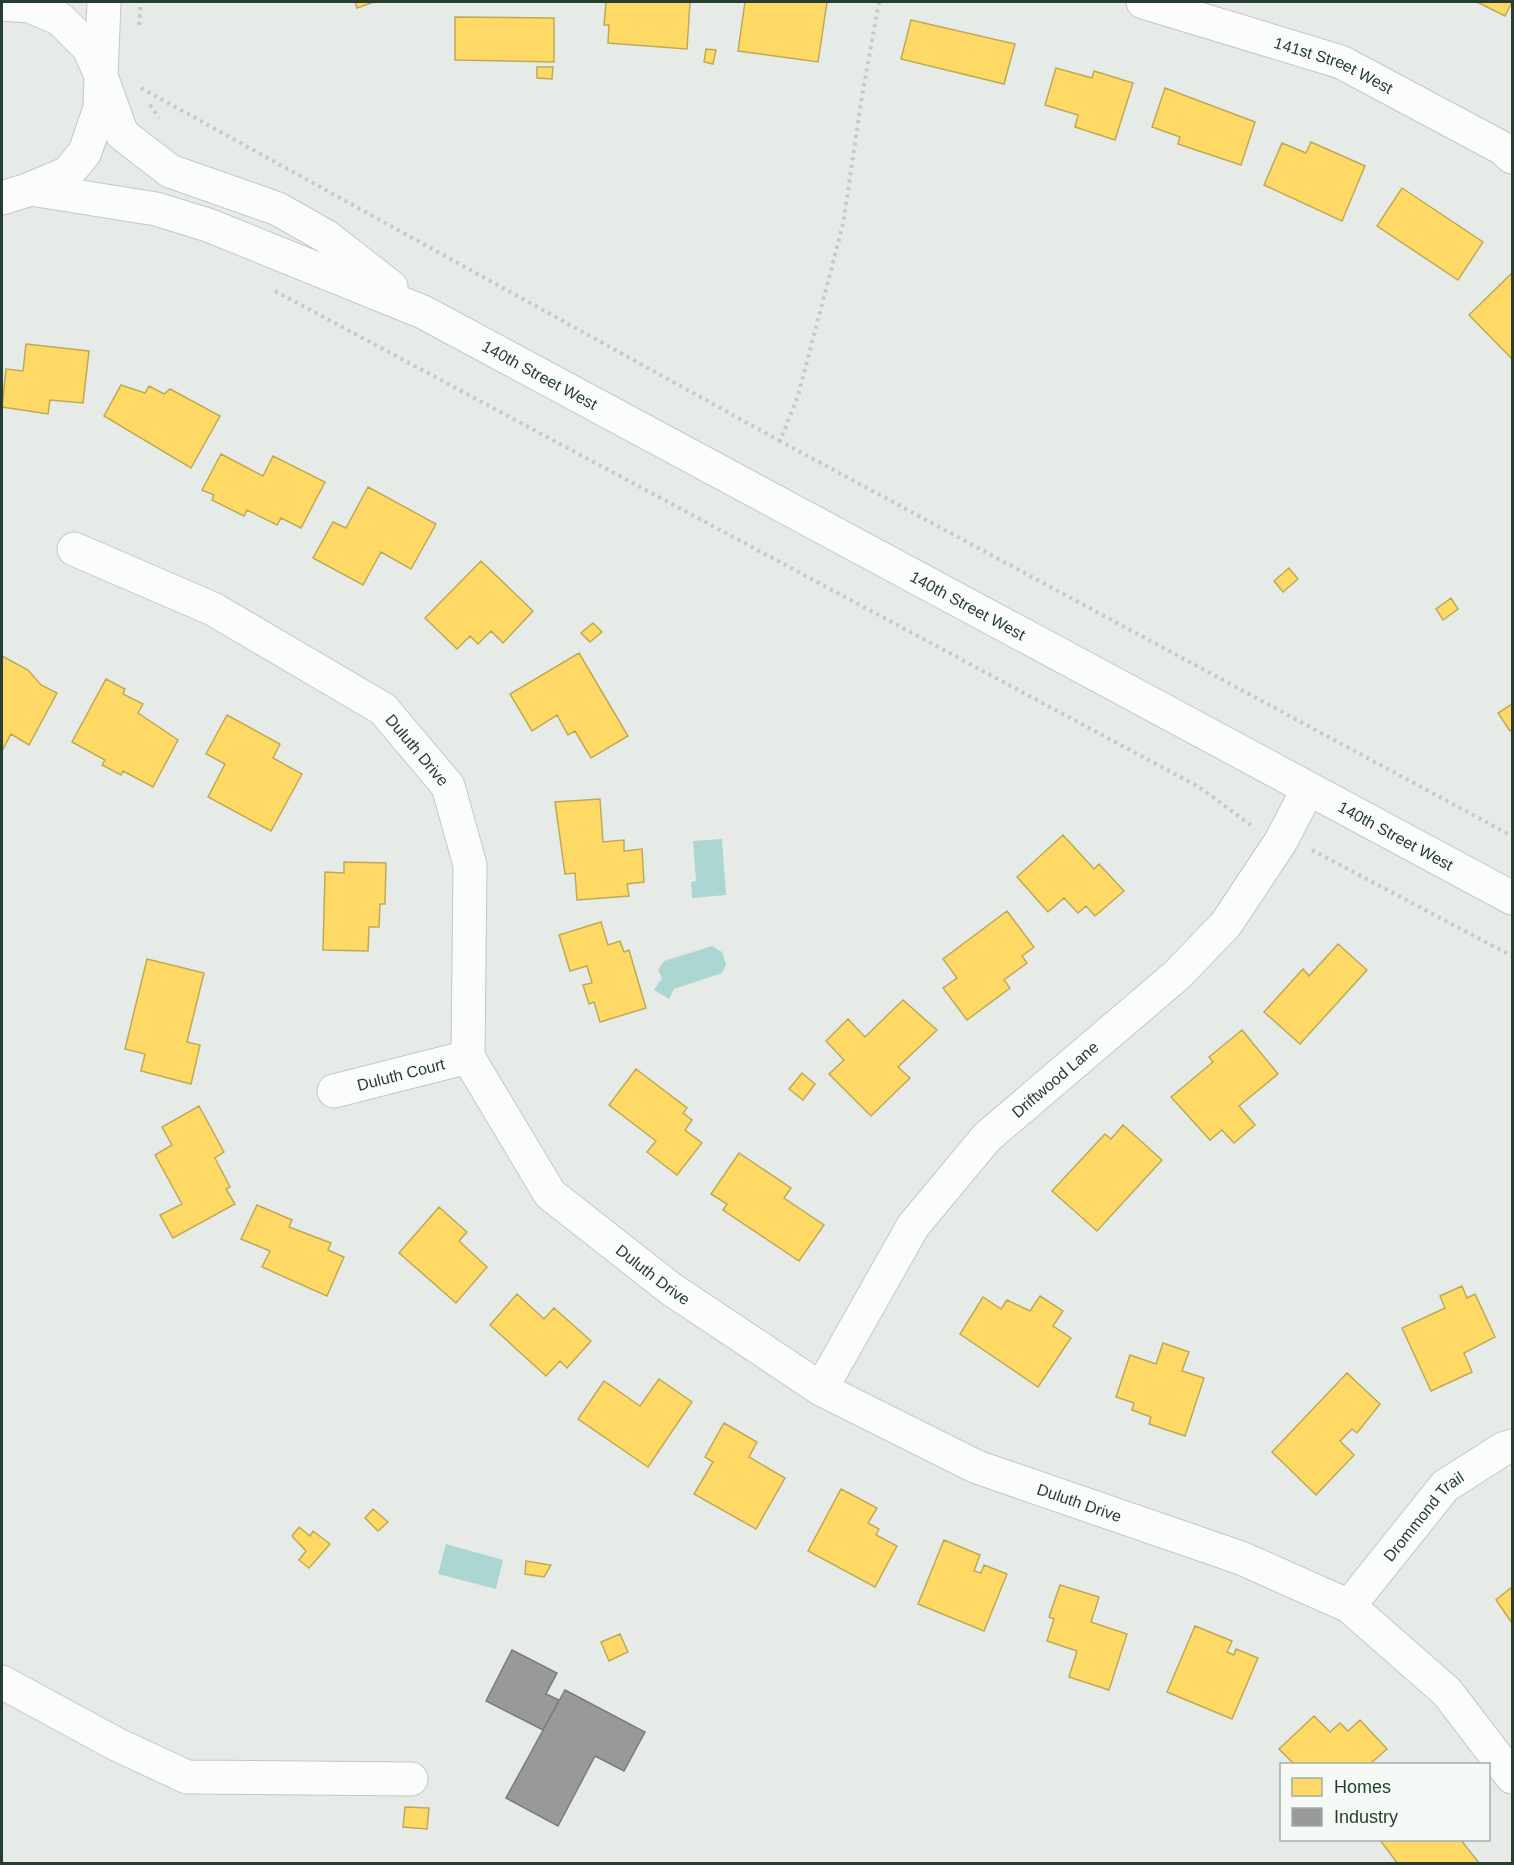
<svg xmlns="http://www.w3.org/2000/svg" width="1514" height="1865" font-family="Helvetica,sans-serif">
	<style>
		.water { fill: #acd6d1 }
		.homes { fill: #ffd966; stroke: #beaa56; stroke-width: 1.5 }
		.industry { fill: #999; stroke: #767e7a; stroke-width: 1.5 }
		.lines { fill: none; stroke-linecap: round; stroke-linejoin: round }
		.minor-casing { stroke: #c4c8c5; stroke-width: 35 }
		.path { stroke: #c2cbc6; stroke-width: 4; stroke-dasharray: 3 4.5; stroke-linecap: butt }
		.minor { stroke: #fbfcfc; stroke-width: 33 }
		.labels { text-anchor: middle; stroke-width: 6; stroke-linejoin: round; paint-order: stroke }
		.street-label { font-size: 16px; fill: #253e31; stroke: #f5faf6 }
	</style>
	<rect width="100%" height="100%" fill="#e7ebe8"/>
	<path class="water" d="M 722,839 L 726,895 L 692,898 L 691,882 L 696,881 L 693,841 Z
		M 712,946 L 722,952 L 726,965 L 722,973 L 674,989 L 669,999 L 654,990 L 662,978 L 658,970 L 664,961 Z
		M 446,1544 L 503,1560 L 496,1589 L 438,1574 Z"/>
	<path class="homes" d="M 355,2 L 374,2 L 357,8 Z
		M 606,2 L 690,2 L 687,49 L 608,43 L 609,25 L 604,25 Z
		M 745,2 L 827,2 L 818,62 L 738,51 Z
		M 1477,2 L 1512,2 L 1505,16 Z
		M 455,17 L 554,18 L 554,62 L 455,60 Z
		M 911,20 L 1015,44 L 1004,84 L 901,59 Z
		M 706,49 L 716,50 L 713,64 L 704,62 Z
		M 537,67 L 553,67 L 552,79 L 537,78 Z
		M 1056,68 L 1092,78 L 1094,71 L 1133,83 L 1115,140 L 1075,127 L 1078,115 L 1045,105 Z
		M 1165,88 L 1255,122 L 1241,165 L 1178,144 L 1180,137 L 1152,127 Z
		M 1311,142 L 1365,166 L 1342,221 L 1264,185 L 1282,143 L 1306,153 Z
		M 1402,188 L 1483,242 L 1458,280 L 1377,226 Z
		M 1512,273 L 1512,359 L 1469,315 Z
		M 26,344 L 89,351 L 83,403 L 50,400 L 48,414 L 2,407 L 6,369 L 23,371 Z
		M 121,385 L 145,393 L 149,386 L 164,394 L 170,389 L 220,416 L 191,468 L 104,416 Z
		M 221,454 L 263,476 L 273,456 L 325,482 L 301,528 L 281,518 L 277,525 L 247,510 L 244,516 L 212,500 L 214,495 L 202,490 Z
		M 368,487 L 436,524 L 411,569 L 381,552 L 363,585 L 313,558 L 333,522 L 346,528 Z
		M 481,561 L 533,611 L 503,643 L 491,631 L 478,644 L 470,636 L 457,649 L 425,618 Z
		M 1289,568 L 1298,579 L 1283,592 L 1274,581 Z
		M 1451,598 L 1458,609 L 1443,620 L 1436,609 Z
		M 593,623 L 602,632 L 590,642 L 581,633 Z
		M 579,653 L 628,736 L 591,758 L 575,731 L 568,735 L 557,715 L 532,731 L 510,694 Z
		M 2,656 L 28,670 L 41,685 L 57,693 L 29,745 L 11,734 L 2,751 Z
		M 106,679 L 125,689 L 123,694 L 143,704 L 138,713 L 178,740 L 153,787 L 123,771 L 121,775 L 102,765 L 105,760 L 72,742 Z
		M 1512,704 L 1512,729 L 1510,731 L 1498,713 Z
		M 227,715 L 280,744 L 273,758 L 302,774 L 271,831 L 208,797 L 225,764 L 206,754 Z
		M 600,799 L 603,842 L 624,840 L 624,851 L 642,849 L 644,882 L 627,884 L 629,896 L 577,900 L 575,873 L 565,874 L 555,802 Z
		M 1063,835 L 1094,869 L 1099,864 L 1124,891 L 1095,916 L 1086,906 L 1078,913 L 1064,898 L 1048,912 L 1017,877 Z
		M 344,862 L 386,863 L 385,904 L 380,904 L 379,927 L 369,927 L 368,951 L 323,950 L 325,872 L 344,873 Z
		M 1007,911 L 1034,947 L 1022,956 L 1027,963 L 1004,980 L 1010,988 L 967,1020 L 943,988 L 957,978 L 943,959 Z
		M 601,922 L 608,945 L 620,941 L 624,952 L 629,950 L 646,1008 L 600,1022 L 594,1002 L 589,1004 L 583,985 L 592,983 L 587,966 L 570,971 L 559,935 Z
		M 1338,944 L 1367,970 L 1300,1044 L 1264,1012 L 1303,969 L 1309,976 Z
		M 147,959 L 204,973 L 187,1042 L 200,1045 L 191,1084 L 141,1071 L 145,1054 L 125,1049 Z
		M 903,1000 L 937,1030 L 898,1067 L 910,1078 L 871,1116 L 829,1074 L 844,1060 L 826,1041 L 848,1019 L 865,1037 Z
		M 1242,1030 L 1278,1074 L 1239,1106 L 1255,1125 L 1234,1143 L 1222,1130 L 1210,1140 L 1171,1097 L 1213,1062 L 1209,1057 Z
		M 636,1069 L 687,1108 L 683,1113 L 692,1120 L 685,1130 L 702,1143 L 677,1175 L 647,1152 L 656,1141 L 609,1105 Z
		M 802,1073 L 815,1084 L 803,1100 L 789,1089 Z
		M 199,1106 L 224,1152 L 215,1158 L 230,1187 L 226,1189 L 235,1204 L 173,1238 L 160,1215 L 182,1204 L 155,1155 L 172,1145 L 162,1127 Z
		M 1123,1125 L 1162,1160 L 1097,1231 L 1052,1191 L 1105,1134 L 1111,1139 Z
		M 739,1153 L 791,1188 L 784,1198 L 824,1225 L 799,1261 L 723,1210 L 727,1204 L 711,1194 Z
		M 257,1205 L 292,1220 L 289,1227 L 331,1243 L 328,1250 L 344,1257 L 327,1296 L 262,1267 L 270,1251 L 241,1239 Z
		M 439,1207 L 467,1232 L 459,1241 L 487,1267 L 456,1303 L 399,1253 Z
		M 1462,1286 L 1467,1298 L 1475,1294 L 1495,1337 L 1464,1353 L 1472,1372 L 1431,1391 L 1402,1328 L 1445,1308 L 1440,1296 Z
		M 517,1294 L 544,1319 L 554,1308 L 591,1341 L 567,1368 L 560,1361 L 546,1376 L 490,1325 Z
		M 1040,1296 L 1063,1311 L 1053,1326 L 1071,1338 L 1038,1387 L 960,1334 L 983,1297 L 1001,1309 L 1007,1300 L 1030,1311 Z
		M 1163,1343 L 1189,1352 L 1182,1371 L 1204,1378 L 1185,1436 L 1149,1424 L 1151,1417 L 1132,1410 L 1134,1403 L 1116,1397 L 1130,1355 L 1156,1364 Z
		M 1347,1373 L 1380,1404 L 1357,1433 L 1352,1429 L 1340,1441 L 1354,1455 L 1316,1495 L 1272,1452 Z
		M 659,1379 L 692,1402 L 648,1467 L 578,1419 L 604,1381 L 640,1406 Z
		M 724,1423 L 757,1442 L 749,1457 L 785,1478 L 756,1529 L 694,1494 L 713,1462 L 705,1457 Z
		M 841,1489 L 877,1508 L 868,1523 L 879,1529 L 876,1535 L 897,1546 L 875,1587 L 808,1551 Z
		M 373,1509 L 388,1522 L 378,1531 L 365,1518 Z
		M 299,1527 L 310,1536 L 313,1531 L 330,1544 L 309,1568 L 299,1560 L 306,1551 L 292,1536 Z
		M 944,1540 L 980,1555 L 974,1571 L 981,1573 L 984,1565 L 1007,1574 L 984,1631 L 918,1604 Z
		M 526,1561 L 551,1565 L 544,1577 L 525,1574 Z
		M 1060,1585 L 1099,1597 L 1091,1622 L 1127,1634 L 1109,1690 L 1069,1677 L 1077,1651 L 1047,1641 L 1054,1619 L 1049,1617 Z
		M 1512,1587 L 1512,1623 L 1496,1600 Z
		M 1195,1626 L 1232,1641 L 1227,1652 L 1234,1655 L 1236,1649 L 1258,1658 L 1232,1719 L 1167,1692 Z
		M 620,1634 L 628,1652 L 609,1661 L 601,1642 Z
		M 1314,1716 L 1330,1732 L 1340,1723 L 1348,1731 L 1360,1720 L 1387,1749 L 1370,1764 L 1294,1764 L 1279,1749 Z
		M 405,1807 L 429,1808 L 427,1829 L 403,1827 Z
		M 1380,1840 L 1461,1840 L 1479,1863 L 1398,1864 Z"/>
	<path class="industry" d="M 512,1650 L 557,1673 L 546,1694 L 559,1700 L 543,1730 L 486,1701 Z
		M 565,1690 L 645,1732 L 624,1771 L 595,1756 L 558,1826 L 506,1798 Z"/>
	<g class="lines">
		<defs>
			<g id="minor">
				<path d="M 104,2 L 101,76 L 122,134 L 170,171 L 278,209 L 327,237 L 391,287"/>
				<path id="s1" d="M 1143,2 L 1341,62 L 1502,148 L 1512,157"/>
				<path d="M 2,4 L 30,6 L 60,19 L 89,48 L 101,76 L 100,108 L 85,152 L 68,173 L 30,189"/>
				<path id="s2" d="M 2,198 L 31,189 L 156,209 L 208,225 L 423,312 L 1512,898"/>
				<path id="s3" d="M 74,549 L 213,609 L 383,709 L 448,786 L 470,865 L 468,1057 L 550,1194 L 671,1289 L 821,1389 L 977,1467 L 1241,1558 L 1349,1606 L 1447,1692 L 1512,1777"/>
				<path id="s4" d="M 334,1091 L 468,1057"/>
				<path id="s5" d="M 821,1389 L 913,1226 L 987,1137 L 1177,975 L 1226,924 L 1281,841 L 1308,789"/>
				<path id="s6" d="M 1349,1606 L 1445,1486 L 1503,1449 L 1512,1446"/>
				<path d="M 2,1682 L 116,1744 L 187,1777 L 411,1779"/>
			</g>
		</defs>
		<use href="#minor" class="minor-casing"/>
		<path class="path" d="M 879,2 L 862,96 L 843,224 L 798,396 L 780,441 L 1512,836
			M 139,25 L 141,2
			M 141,88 L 780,441
			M 150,105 L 159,118
			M 275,291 L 1199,787 L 1252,826
			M 1312,850 L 1512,956"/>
		<use href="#minor" class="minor"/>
	</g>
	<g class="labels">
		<g class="street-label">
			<text dy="6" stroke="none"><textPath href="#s1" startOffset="201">141st Street West</textPath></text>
			<text dy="6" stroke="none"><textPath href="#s2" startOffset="576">140th Street West</textPath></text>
			<text dy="6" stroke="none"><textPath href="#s2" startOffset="1062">140th Street West</textPath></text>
			<text dy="6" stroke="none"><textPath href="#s3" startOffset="402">Duluth Drive</textPath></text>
			<text dy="6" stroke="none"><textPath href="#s2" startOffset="1548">140th Street West</textPath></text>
			<text dy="6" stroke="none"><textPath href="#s4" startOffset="69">Duluth Court</textPath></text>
			<text dy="6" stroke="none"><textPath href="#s5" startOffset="392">Driftwood Lane</textPath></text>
			<text dy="6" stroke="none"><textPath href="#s3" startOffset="1014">Duluth Drive</textPath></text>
			<text dy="6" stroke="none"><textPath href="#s3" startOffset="1500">Duluth Drive</textPath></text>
			<text dy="6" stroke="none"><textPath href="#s6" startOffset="117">Drommond Trail</textPath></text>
		</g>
	</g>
	<rect width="1514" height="1865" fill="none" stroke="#253e31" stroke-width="6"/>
	<rect x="1280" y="1763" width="210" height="78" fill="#f5faf6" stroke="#a2afa7" stroke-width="1.5"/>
	<rect x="1292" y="1778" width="30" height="18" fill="#ffd966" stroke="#a2afa7" stroke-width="1.5"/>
	<text x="1334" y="1793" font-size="18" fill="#253e31">Homes</text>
	<rect x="1292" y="1808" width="30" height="18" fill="#999999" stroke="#a2afa7" stroke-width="1.5"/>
	<text x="1334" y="1823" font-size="18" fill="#253e31">Industry</text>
</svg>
